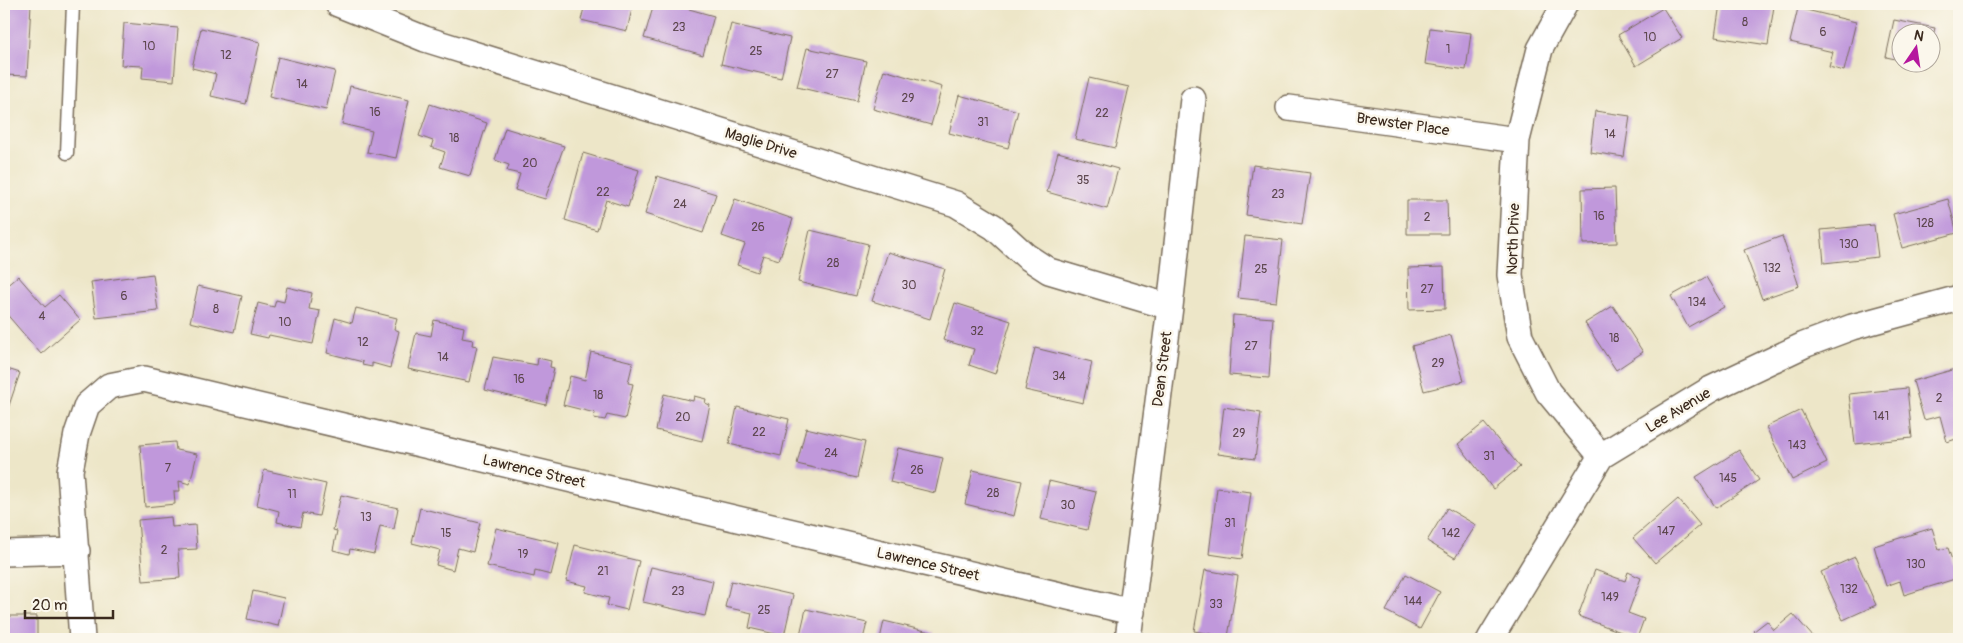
<svg xmlns="http://www.w3.org/2000/svg" width="1963" height="643" font-family="Pangolin,sans-serif">
	<style>
		.building { fill: #c098db }
		.lines { fill: none; stroke-linecap: round; stroke-linejoin: round }
		.service-casing { stroke: #796c5a; stroke-width: 15 }
		.minor-casing { stroke: #796c5a; stroke-width: 28 }
		.service { stroke: #fff; stroke-width: 12 }
		.minor { stroke: #fff; stroke-width: 25 }
		.labels { text-anchor: middle; stroke-width: 5; stroke-linejoin: round; paint-order: stroke }
		.number-label { font-size: 12px; fill: #5c464d }
		.street-label { font-size: 15px; fill: #3b2a1e; stroke: #fbf7ec }
	</style>
	<rect width="100%" height="100%" fill="#fbf7ec"/>
	<filter id="ink" filterUnits="userSpaceOnUse"><feTurbulence type="fractalNoise" baseFrequency=".02" numOctaves="2"/><feDisplacementMap in="SourceGraphic" scale="10" xChannelSelector="R" yChannelSelector="G"/><feConvolveMatrix kernelMatrix="1 2 1 2 8 2 1 2 1" color-interpolation-filters="sRGB"/></filter>
	<filter id="wash" filterUnits="userSpaceOnUse"><feTurbulence type="fractalNoise" baseFrequency=".0096" numOctaves="4" result="noise"/><feDisplacementMap in="SourceGraphic" scale="20" xChannelSelector="R" yChannelSelector="G"/><feGaussianBlur stdDeviation="1.12" result="paint"/><feColorMatrix in="noise" values="0 0 0 0 0 0 0 0 0 0 0 0 0 0 0 0 0 1.4 0 .05"/><feComposite in="paint" operator="in"/></filter>
	<g filter="url(#wash)">
		<rect width="100%" height="100%" fill="#ede6c8"/>
		<g id="blocks">
			<path class="building" d="M 4,4 L 31,4 L 27,76 L 4,75 Z
				M 585,4 L 633,4 L 627,31 L 581,20 Z
				M 654,4 L 671,4 L 714,16 L 703,55 L 644,38 Z
				M 1720,4 L 1774,6 L 1768,45 L 1715,37 Z
				M 1663,8 L 1682,38 L 1636,66 L 1618,35 Z
				M 1798,8 L 1856,22 L 1844,71 L 1829,67 L 1833,52 L 1790,42 Z
				M 1894,20 L 1935,28 L 1931,44 L 1930,32 L 1900,32 L 1900,60 L 1886,57 Z
				M 124,23 L 178,28 L 174,81 L 142,78 L 143,66 L 121,65 Z
				M 731,24 L 790,38 L 781,78 L 721,64 Z
				M 201,28 L 260,42 L 246,104 L 211,96 L 216,74 L 192,68 Z
				M 1430,28 L 1471,33 L 1466,70 L 1425,64 Z
				M 807,48 L 866,61 L 857,101 L 797,87 Z
				M 278,57 L 335,71 L 326,110 L 269,97 Z
				M 884,70 L 942,87 L 931,125 L 873,109 Z
				M 1089,78 L 1129,87 L 1115,148 L 1075,139 Z
				M 350,86 L 409,100 L 396,158 L 367,152 L 372,131 L 342,124 Z
				M 959,95 L 1018,111 L 1008,148 L 949,133 Z
				M 430,104 L 487,123 L 470,176 L 440,167 L 445,152 L 431,147 L 433,141 L 419,136 Z
				M 1595,111 L 1630,116 L 1624,157 L 1590,152 Z
				M 505,128 L 564,146 L 545,199 L 515,190 L 520,174 L 507,171 L 509,165 L 495,160 Z
				M 1058,152 L 1118,169 L 1107,209 L 1047,192 Z
				M 583,153 L 639,170 L 628,207 L 606,200 L 597,230 L 565,220 Z
				M 1253,165 L 1310,173 L 1302,224 L 1246,215 Z
				M 657,176 L 716,194 L 703,233 L 645,214 Z
				M 1615,188 L 1617,243 L 1583,244 L 1582,189 Z
				M 735,199 L 793,219 L 779,260 L 763,255 L 757,272 L 737,265 L 745,244 L 722,236 Z
				M 1948,199 L 1957,233 L 1902,248 L 1893,214 Z
				M 1407,200 L 1447,200 L 1448,234 L 1407,234 Z
				M 1874,225 L 1878,257 L 1824,263 L 1821,230 Z
				M 810,230 L 868,244 L 856,296 L 798,282 Z
				M 1245,236 L 1283,240 L 1276,302 L 1238,298 Z
				M 1782,236 L 1799,286 L 1762,299 L 1744,250 Z
				M 888,252 L 945,269 L 930,319 L 872,301 Z
				M 1444,267 L 1445,309 L 1409,310 L 1408,268 Z
				M 153,274 L 158,311 L 96,318 L 91,282 Z
				M 18,276 L 45,307 L 59,295 L 80,320 L 41,354 L 4,311 L 4,288 Z
				M 1706,277 L 1724,307 L 1688,327 L 1671,296 Z
				M 198,286 L 242,296 L 234,332 L 190,322 Z
				M 287,287 L 312,293 L 309,309 L 320,311 L 313,344 L 269,335 L 268,338 L 250,334 L 258,303 L 274,307 L 276,300 L 284,302 Z
				M 955,303 L 1011,321 L 995,374 L 969,365 L 974,349 L 943,340 Z
				M 1613,306 L 1643,352 L 1616,370 L 1585,323 Z
				M 356,308 L 397,318 L 394,329 L 399,331 L 390,368 L 372,363 L 372,367 L 362,365 L 363,362 L 327,353 L 335,318 L 352,323 Z
				M 1233,315 L 1273,318 L 1269,378 L 1229,375 Z
				M 434,320 L 464,327 L 462,338 L 473,340 L 472,345 L 477,346 L 469,382 L 408,369 L 416,333 L 431,336 Z
				M 1451,335 L 1464,381 L 1424,391 L 1412,346 Z
				M 1035,348 L 1092,362 L 1083,403 L 1025,390 Z
				M 591,352 L 633,362 L 628,383 L 633,384 L 625,419 L 607,415 L 605,420 L 594,418 L 595,413 L 563,405 L 570,376 L 585,380 Z
				M 493,357 L 537,365 L 538,358 L 551,361 L 550,367 L 554,368 L 546,405 L 485,390 Z
				M 4,368 L 20,373 L 4,420 Z
				M 1959,368 L 1959,438 L 1947,442 L 1940,416 L 1924,420 L 1913,381 Z
				M 1907,388 L 1912,438 L 1855,444 L 1849,394 Z
				M 664,394 L 693,401 L 694,396 L 706,399 L 705,403 L 710,405 L 702,441 L 656,430 Z
				M 737,407 L 789,419 L 781,456 L 729,444 Z
				M 1224,407 L 1261,413 L 1255,459 L 1218,454 Z
				M 1801,410 L 1827,463 L 1792,480 L 1766,427 Z
				M 1484,423 L 1520,467 L 1493,489 L 1458,444 Z
				M 806,428 L 865,442 L 857,478 L 797,464 Z
				M 175,442 L 176,450 L 197,454 L 190,484 L 179,481 L 180,491 L 174,491 L 175,504 L 145,507 L 140,445 Z
				M 898,448 L 943,458 L 935,493 L 890,482 Z
				M 1739,450 L 1759,480 L 1716,508 L 1696,477 Z
				M 264,470 L 326,484 L 319,516 L 303,513 L 300,527 L 277,522 L 279,511 L 257,505 Z
				M 973,470 L 1022,481 L 1014,516 L 965,504 Z
				M 1049,481 L 1096,492 L 1087,530 L 1041,519 Z
				M 1217,488 L 1251,492 L 1242,559 L 1209,554 Z
				M 341,495 L 398,508 L 394,529 L 380,526 L 374,554 L 350,549 L 349,554 L 333,550 L 337,531 L 333,530 Z
				M 1678,499 L 1700,525 L 1655,563 L 1633,538 Z
				M 420,508 L 480,523 L 473,552 L 458,548 L 453,570 L 436,565 L 440,550 L 412,543 Z
				M 1447,508 L 1476,525 L 1455,558 L 1427,541 Z
				M 171,517 L 172,527 L 195,525 L 197,549 L 178,550 L 180,578 L 143,581 L 138,520 Z
				M 496,528 L 559,543 L 551,575 L 535,571 L 534,577 L 487,566 Z
				M 1932,528 L 1939,550 L 1948,548 L 1958,578 L 1904,595 L 1900,581 L 1886,586 L 1874,546 Z
				M 575,545 L 639,561 L 627,610 L 607,605 L 609,598 L 585,592 L 587,586 L 566,581 Z
				M 1855,557 L 1876,605 L 1843,620 L 1821,572 Z
				M 651,567 L 713,581 L 705,616 L 643,602 Z
				M 1205,570 L 1238,576 L 1228,637 L 1194,631 Z
				M 1595,570 L 1625,581 L 1628,572 L 1641,578 L 1628,613 L 1644,619 L 1637,638 L 1578,616 Z
				M 1406,574 L 1440,592 L 1420,629 L 1386,611 Z
				M 731,581 L 793,595 L 784,636 L 749,628 L 752,613 L 725,607 Z
				M 253,591 L 284,598 L 278,626 L 247,619 Z
				M 806,609 L 867,623 L 863,639 L 799,639 Z
				M 1793,614 L 1815,639 L 1761,639 L 1754,631 L 1767,621 L 1774,630 Z
				M 4,616 L 37,616 L 37,639 L 4,639 Z
				M 884,621 L 934,633 L 932,639 L 880,639 Z"/>
		</g>
	</g>
	<g filter="url(#ink)">
		<use href="#blocks" fill-opacity="0" stroke="#796c5a" stroke-width="1"/>
		<g class="lines">
			<defs>
				<path id="service" d="M 67,153 L 73,4"/>
				<path id="minor" d="M 338,4 L 425,39 L 956,204 L 994,227 L 1026,256 L 1049,271 L 1170,307
					M 1565,4 L 1540,49 L 1517,140 L 1510,275 L 1520,337 L 1548,392 L 1601,456
					M 1289,108 L 1517,140
					M 4,553 L 77,551
					M 82,639 L 70,471 L 77,434 L 87,405 L 109,386 L 144,379 L 1132,612
					M 1128,639 L 1170,307 L 1193,99
					M 1490,639 L 1601,456 L 1711,389 L 1804,345 L 1852,327 L 1959,298"/>
			</defs>
			<use href="#service" class="service-casing"/>
			<use href="#minor" class="minor-casing"/>
			<use href="#service" class="service"/>
			<use href="#minor" class="minor"/>
		</g>
	</g>
	<g class="labels">
		<g class="number-label">
			<text x="1745" y="26">8</text>
			<text x="679" y="31">23</text>
			<text x="1823" y="36">6</text>
			<text x="1650" y="41">10</text>
			<text x="149" y="50">10</text>
			<text x="1448" y="53">1</text>
			<text x="756" y="55">25</text>
			<text x="226" y="59">12</text>
			<text x="832" y="78">27</text>
			<text x="302" y="88">14</text>
			<text x="908" y="102">29</text>
			<text x="375" y="116">16</text>
			<text x="1102" y="117">22</text>
			<text x="983" y="126">31</text>
			<text x="1610" y="138">14</text>
			<text x="454" y="142">18</text>
			<text x="530" y="167">20</text>
			<text x="1083" y="184">35</text>
			<text x="603" y="196">22</text>
			<text x="1278" y="198">23</text>
			<text x="680" y="208">24</text>
			<text x="1599" y="220">16</text>
			<text x="1427" y="221">2</text>
			<text x="1925" y="227">128</text>
			<text x="758" y="231">26</text>
			<text x="1849" y="248">130</text>
			<text x="833" y="267">28</text>
			<text x="1772" y="272">132</text>
			<text x="1261" y="273">25</text>
			<text x="909" y="289">30</text>
			<text x="1427" y="293">27</text>
			<text x="124" y="300">6</text>
			<text x="1697" y="306">134</text>
			<text x="216" y="313">8</text>
			<text x="42" y="320">4</text>
			<text x="285" y="326">10</text>
			<text x="977" y="335">32</text>
			<text x="1614" y="342">18</text>
			<text x="363" y="346">12</text>
			<text x="1251" y="350">27</text>
			<text x="443" y="361">14</text>
			<text x="1438" y="367">29</text>
			<text x="1059" y="380">34</text>
			<text x="519" y="383">16</text>
			<text x="598" y="399">18</text>
			<text x="1939" y="402">2</text>
			<text x="1881" y="420">141</text>
			<text x="683" y="421">20</text>
			<text x="759" y="436">22</text>
			<text x="1239" y="437">29</text>
			<text x="1797" y="449">143</text>
			<text x="831" y="457">24</text>
			<text x="1489" y="460">31</text>
			<text x="168" y="472">7</text>
			<text x="917" y="474">26</text>
			<text x="1728" y="482">145</text>
			<text x="993" y="497">28</text>
			<text x="292" y="498">11</text>
			<text x="1068" y="509">30</text>
			<text x="366" y="521">13</text>
			<text x="1230" y="527">31</text>
			<text x="1666" y="535">147</text>
			<text x="446" y="537">15</text>
			<text x="1451" y="537">142</text>
			<text x="164" y="554">2</text>
			<text x="523" y="558">19</text>
			<text x="1916" y="568">130</text>
			<text x="603" y="575">21</text>
			<text x="1849" y="593">132</text>
			<text x="678" y="595">23</text>
			<text x="1610" y="601">149</text>
			<text x="1413" y="605">144</text>
			<text x="1216" y="608">33</text>
			<text x="764" y="614">25</text>
		</g>
		<g class="street-label">
			<text transform="translate(1403 124) rotate(8)" y="5">Brewster Place</text>
			<text transform="translate(761 143) rotate(17)" y="5">Maglie Drive</text>
			<text transform="translate(1513 239) rotate(-88)" y="5">North Drive</text>
			<text transform="translate(1162 369) rotate(-83)" y="5">Dean Street</text>
			<text transform="translate(1678 410) rotate(-31)" y="5">Lee Avenue</text>
			<text transform="translate(534 471) rotate(13)" y="5">Lawrence Street</text>
			<text transform="translate(928 564) rotate(13)" y="5">Lawrence Street</text>
		</g>
	</g>
	<rect width="1963" height="643" fill="none" stroke="#fbf7ec" stroke-width="20"/>
	<g transform="translate(1916 48) rotate(13)"><circle r="24" fill="#fbf7ec" stroke="#aea59a"/>
	<path d="M0-4L9 19L0 12L-9 19Z" fill="#b5179e"/>
	<text y="-8" font-size="14" font-weight="bold" text-anchor="middle" fill="#3b2a1e">N</text>
	</g>
	<path d="M25 610v8h88v-8" fill="none" stroke="#3b2a1e" stroke-width="2.5"/>
	<text x="32" y="610" font-size="15" fill="#3b2a1e" stroke="#fbf7ec" stroke-width="4" paint-order="stroke">20 m</text>
</svg>
